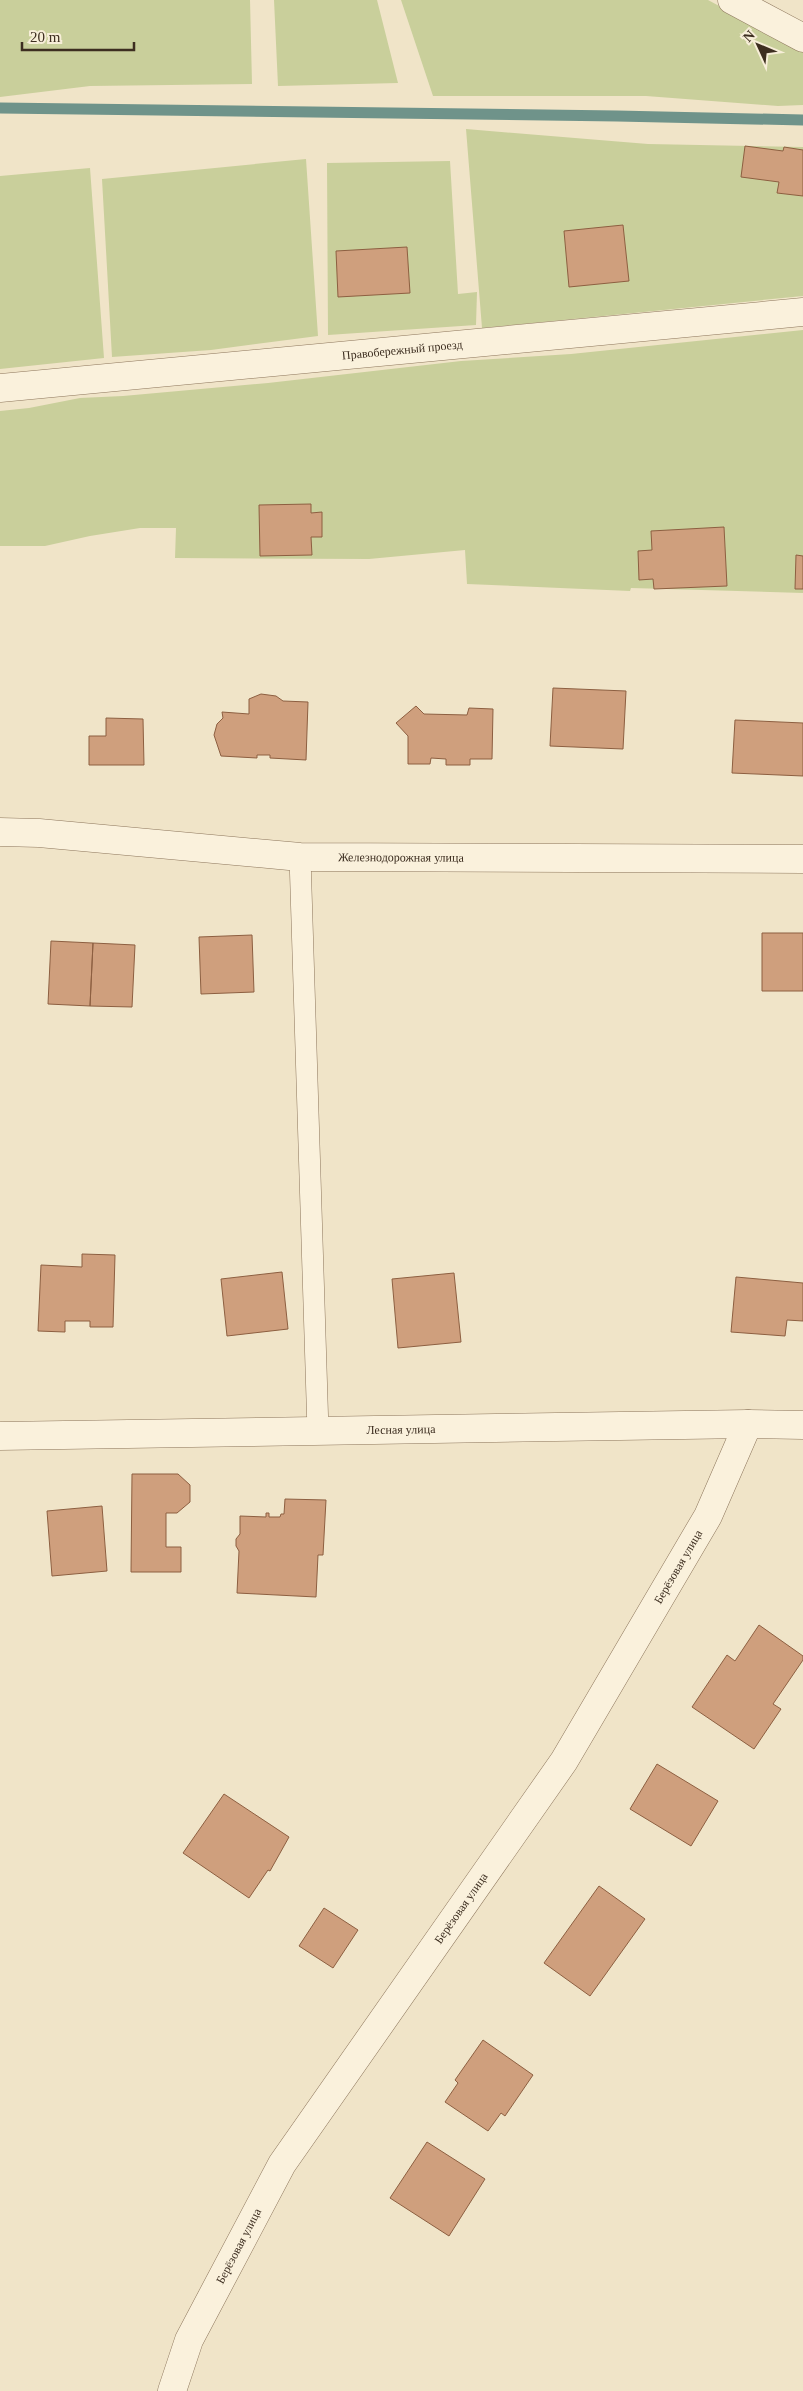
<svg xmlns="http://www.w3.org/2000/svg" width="803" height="2391" font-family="Georgia,serif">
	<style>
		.green { fill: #c9cf9b }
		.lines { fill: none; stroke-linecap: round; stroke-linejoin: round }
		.stream { stroke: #6f938a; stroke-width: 11 }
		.building { fill: #cf9f7d; stroke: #8d5f41 }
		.service-casing { stroke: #8d765c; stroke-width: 22 }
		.minor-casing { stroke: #8d765c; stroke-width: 29 }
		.tertiary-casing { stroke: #8d765c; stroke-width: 29 }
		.service { stroke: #faf1dc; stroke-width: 21 }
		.minor { stroke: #faf1dc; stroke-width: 28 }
		.tertiary { stroke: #faf1dc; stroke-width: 28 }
		.labels { text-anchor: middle; stroke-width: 4.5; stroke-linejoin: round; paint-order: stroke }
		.street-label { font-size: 12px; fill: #3d2e20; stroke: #f7eed8 }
	</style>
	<rect width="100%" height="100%" fill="#f0e4c8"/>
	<path class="green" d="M 0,0 L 250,0 L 252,84 L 90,86 L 0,97 Z
		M 274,0 L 377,0 L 398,83 L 278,86 Z
		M 401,0 L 708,0 L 803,51 L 803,105 L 778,106 L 646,96 L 433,96 Z
		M 466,129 L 648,144 L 803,147 L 803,296 L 482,328 Z
		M 306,159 L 318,336 L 211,350 L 112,357 L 102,179 Z
		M 450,161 L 458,294 L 477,292 L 476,325 L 328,335 L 327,163 Z
		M 90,168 L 104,358 L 0,369 L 0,176 Z
		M 803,330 L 803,593 L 631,588 L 630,591 L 467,584 L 465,550 L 369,559 L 175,558 L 176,528 L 140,528 L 90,536 L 45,546 L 0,546 L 0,411 L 29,408 L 80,398 L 123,396 L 268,383 L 461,361 L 571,354 Z"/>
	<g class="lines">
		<path class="stream" d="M 0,108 L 617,116 L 803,120"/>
	</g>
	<path class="building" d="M 745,146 L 783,151 L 784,147 L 803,150 L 803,196 L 777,193 L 779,182 L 741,177 Z
		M 623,225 L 629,281 L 569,287 L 564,231 Z
		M 407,247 L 410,293 L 338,297 L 336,251 Z
		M 311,504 L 311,513 L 322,512 L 322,537 L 311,537 L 312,555 L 260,556 L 259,505 Z
		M 724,527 L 727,586 L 654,589 L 653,579 L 639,580 L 638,551 L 652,550 L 651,531 Z
		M 796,555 L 803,556 L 803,589 L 795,589 Z
		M 553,688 L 626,691 L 623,749 L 550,746 Z
		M 261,694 L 276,696 L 283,701 L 308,702 L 306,760 L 270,758 L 270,755 L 257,755 L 257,758 L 221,756 L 214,735 L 217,724 L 223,718 L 222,712 L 249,714 L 249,699 Z
		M 416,706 L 424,714 L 467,715 L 469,708 L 493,709 L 492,759 L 470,759 L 470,765 L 446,765 L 446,759 L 431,758 L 430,764 L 408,764 L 408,736 L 396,723 Z
		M 106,718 L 143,719 L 144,765 L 89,765 L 89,736 L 106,736 Z
		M 735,720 L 803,723 L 803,776 L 732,773 Z
		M 762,933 L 803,933 L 803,991 L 762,991 Z
		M 252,935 L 254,992 L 201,994 L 199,937 Z
		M 51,941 L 93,943 L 90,1006 L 48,1004 Z
		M 93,943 L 135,945 L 132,1007 L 90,1006 Z
		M 82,1254 L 115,1255 L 113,1327 L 90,1327 L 90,1321 L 65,1321 L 65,1332 L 38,1331 L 41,1265 L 82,1267 Z
		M 282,1272 L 288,1329 L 227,1336 L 221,1279 Z
		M 454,1273 L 461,1342 L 398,1348 L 392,1279 Z
		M 736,1277 L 803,1283 L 803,1321 L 787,1320 L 785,1336 L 731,1332 Z
		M 132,1474 L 178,1474 L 190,1485 L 190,1502 L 177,1513 L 166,1513 L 166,1547 L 181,1547 L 181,1572 L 131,1572 Z
		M 285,1499 L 326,1500 L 323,1555 L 318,1555 L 316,1597 L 237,1593 L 239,1551 L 236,1546 L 236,1539 L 240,1534 L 240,1516 L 266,1517 L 266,1513 L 269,1513 L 269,1517 L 280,1517 L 281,1514 L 284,1514 Z
		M 102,1506 L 107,1571 L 52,1576 L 47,1511 Z
		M 759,1625 L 803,1656 L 803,1660 L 773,1704 L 781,1709 L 754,1749 L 692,1707 L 727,1655 L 735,1661 Z
		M 657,1764 L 718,1801 L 691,1846 L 630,1809 Z
		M 224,1794 L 289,1837 L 270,1871 L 268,1870 L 249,1898 L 183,1853 Z
		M 599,1886 L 645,1919 L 590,1996 L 544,1963 Z
		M 324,1908 L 358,1930 L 333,1968 L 299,1946 Z
		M 483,2040 L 533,2075 L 505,2116 L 501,2113 L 488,2131 L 445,2102 L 458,2083 L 455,2080 Z
		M 427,2142 L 485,2179 L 449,2236 L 390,2198 Z"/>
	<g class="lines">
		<defs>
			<path id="service" d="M 300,857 L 318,1431"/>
			<g id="minor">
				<path d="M 732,0 L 803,38"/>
				<path id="s1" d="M 0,388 L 803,312"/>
				<path id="s2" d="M 0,832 L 39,833 L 300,857 L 803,859"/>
				<path id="s3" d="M 172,2391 L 189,2340 L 282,2164 L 564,1761 L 708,1516 L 748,1424"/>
			</g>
			<g id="tertiary">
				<path id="s4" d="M 0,1436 L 748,1424 L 803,1425"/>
			</g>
		</defs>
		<use href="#service" class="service-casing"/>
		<use href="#minor" class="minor-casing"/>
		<use href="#tertiary" class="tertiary-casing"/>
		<use href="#service" class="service"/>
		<use href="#minor" class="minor"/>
		<use href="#tertiary" class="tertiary"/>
	</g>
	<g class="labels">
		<g class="street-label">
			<text dy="4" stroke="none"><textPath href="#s1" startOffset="404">Правобережный проезд</textPath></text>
			<text dy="4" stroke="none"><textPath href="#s2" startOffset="402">Железнодорожная улица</textPath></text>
			<text dy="4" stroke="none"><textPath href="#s4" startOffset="401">Лесная улица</textPath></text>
			<text dy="4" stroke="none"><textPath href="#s3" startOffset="970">Берёзовая улица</textPath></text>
			<text dy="4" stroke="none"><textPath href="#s3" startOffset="565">Берёзовая улица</textPath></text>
			<text dy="4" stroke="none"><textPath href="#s3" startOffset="160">Берёзовая улица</textPath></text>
		</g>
	</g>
	<g transform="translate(758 45) rotate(314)" stroke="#f7eed8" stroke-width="4" paint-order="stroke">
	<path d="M0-4L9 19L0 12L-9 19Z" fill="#3d2e20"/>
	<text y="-8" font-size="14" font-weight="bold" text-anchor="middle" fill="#3d2e20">N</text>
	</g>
	<path d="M22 42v8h112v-8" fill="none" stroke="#3d2e20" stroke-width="2.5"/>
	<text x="30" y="42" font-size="15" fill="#3d2e20" stroke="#f7eed8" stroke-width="4" paint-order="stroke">20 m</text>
</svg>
